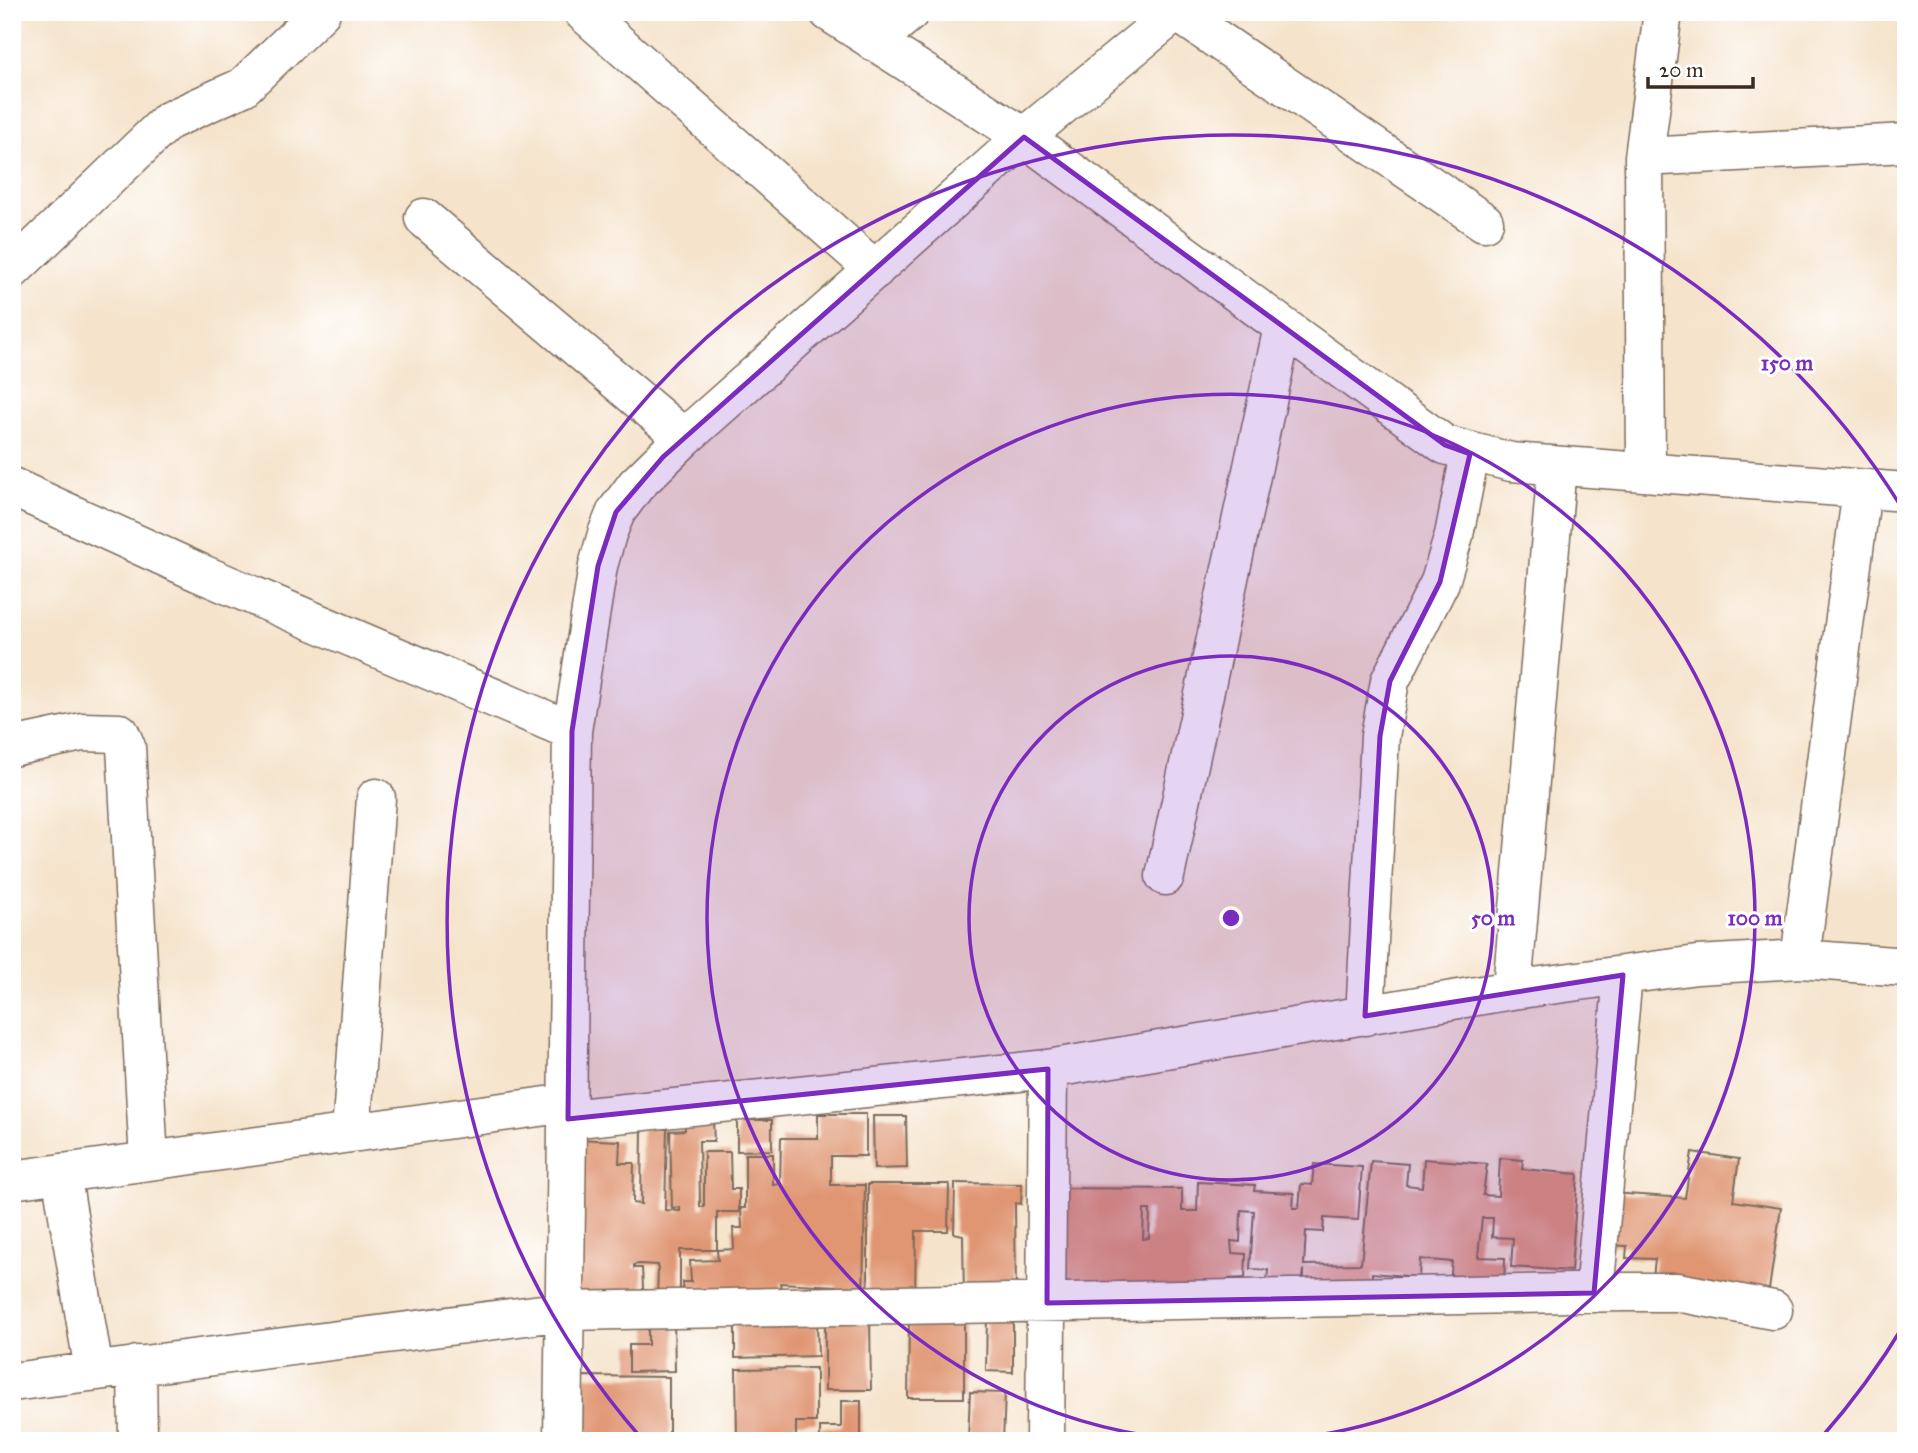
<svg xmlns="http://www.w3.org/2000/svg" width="1918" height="1453" font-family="'IM FELL Great Primer',serif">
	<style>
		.building { fill: #e09673; fill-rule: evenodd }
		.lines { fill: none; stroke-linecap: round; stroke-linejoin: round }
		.minor-casing { stroke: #7c6b5b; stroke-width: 41 }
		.minor { stroke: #fff; stroke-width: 38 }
		.marked { fill: #7b2cbf; fill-opacity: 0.2; stroke: #7b2cbf; stroke-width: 5; stroke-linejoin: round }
		.ring { fill: none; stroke: #7b2cbf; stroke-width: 3.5 }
		.centre { fill: #7b2cbf; stroke: #fff; stroke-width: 3.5 }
		.ring-label { font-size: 21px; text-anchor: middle; font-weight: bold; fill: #7b2cbf; stroke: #fff; stroke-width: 6; stroke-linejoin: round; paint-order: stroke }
	</style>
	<rect width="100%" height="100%" fill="#fff"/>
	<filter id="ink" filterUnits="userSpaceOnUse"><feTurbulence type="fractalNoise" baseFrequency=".0143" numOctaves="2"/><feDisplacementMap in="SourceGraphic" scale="14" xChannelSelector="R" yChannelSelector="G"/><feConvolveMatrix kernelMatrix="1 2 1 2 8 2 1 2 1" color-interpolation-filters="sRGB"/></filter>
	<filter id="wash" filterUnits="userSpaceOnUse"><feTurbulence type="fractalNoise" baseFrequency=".00686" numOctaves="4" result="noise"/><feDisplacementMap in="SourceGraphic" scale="28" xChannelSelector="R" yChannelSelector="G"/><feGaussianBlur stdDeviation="1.57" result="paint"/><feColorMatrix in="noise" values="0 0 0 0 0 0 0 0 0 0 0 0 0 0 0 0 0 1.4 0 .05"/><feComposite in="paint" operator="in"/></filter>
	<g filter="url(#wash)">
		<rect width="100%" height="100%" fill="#f5e3cb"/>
		<g id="blocks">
			<path class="building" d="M 818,1114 L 866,1114 L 866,1156 L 831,1156 L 831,1185 L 865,1185 L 863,1301 L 836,1300 L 836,1286 L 780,1283 L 782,1295 L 684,1304 L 683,1282 L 691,1282 L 690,1261 L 718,1260 L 717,1250 L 734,1249 L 733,1228 L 742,1228 L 741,1208 L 745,1208 L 745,1154 L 773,1154 L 773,1185 L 780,1184 L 781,1138 L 818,1138 Z
				M 873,1116 L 906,1116 L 907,1168 L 874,1169 Z
				M 737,1120 L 772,1120 L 772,1150 L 737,1151 Z
				M 713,1122 L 714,1141 L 699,1141 L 700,1207 L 704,1207 L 704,1152 L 730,1152 L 731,1189 L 739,1189 L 739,1212 L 717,1212 L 717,1250 L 680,1250 L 680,1304 L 657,1303 L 658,1265 L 639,1264 L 634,1265 L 634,1268 L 642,1268 L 644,1306 L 569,1305 L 574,1139 L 620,1141 L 619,1163 L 634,1163 L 633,1203 L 641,1204 L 642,1128 L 667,1129 L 665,1210 L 680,1211 L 680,1207 L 672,1208 L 670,1131 L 685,1130 L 685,1123 Z
				M 1692,1152 L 1739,1159 L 1733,1201 L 1781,1208 L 1767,1303 L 1652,1286 L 1655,1259 L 1626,1258 L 1627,1246 L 1606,1245 L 1612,1193 L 1685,1198 Z
				M 1500,1158 L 1523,1160 L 1522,1169 L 1578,1174 L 1571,1271 L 1511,1267 L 1513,1238 L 1492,1237 L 1493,1218 L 1482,1218 L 1478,1257 L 1505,1258 L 1504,1287 L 1450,1285 L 1452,1262 L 1420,1259 L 1419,1277 L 1372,1273 L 1372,1293 L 1304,1293 L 1304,1269 L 1302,1287 L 1267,1285 L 1268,1270 L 1250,1269 L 1254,1211 L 1241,1210 L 1240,1242 L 1231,1241 L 1232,1253 L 1246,1254 L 1245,1278 L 1228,1279 L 1229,1294 L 1054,1293 L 1058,1188 L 1182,1189 L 1182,1211 L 1197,1211 L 1198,1182 L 1255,1185 L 1254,1191 L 1294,1193 L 1293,1208 L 1299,1208 L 1301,1184 L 1312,1185 L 1314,1164 L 1362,1167 L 1358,1220 L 1324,1218 L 1323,1232 L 1306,1231 L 1304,1265 L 1361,1264 L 1371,1161 L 1408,1164 L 1406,1185 L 1422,1187 L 1424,1159 L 1487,1164 L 1483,1195 L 1498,1196 ZM 1144,1210 L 1150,1210 L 1149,1238 L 1143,1239 Z
				M 955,1183 L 1022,1184 L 1021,1204 L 1015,1203 L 1016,1298 L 964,1299 L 963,1235 L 954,1233 Z
				M 868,1184 L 949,1184 L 948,1231 L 916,1231 L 915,1301 L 868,1301 Z
				M 987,1315 L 1013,1315 L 1013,1372 L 986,1371 Z
				M 825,1316 L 870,1316 L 871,1390 L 825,1390 Z
				M 648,1319 L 674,1319 L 675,1371 L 629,1372 L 629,1345 L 648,1345 Z
				M 817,1319 L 818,1356 L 735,1358 L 735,1321 Z
				M 909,1319 L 964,1319 L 964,1398 L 908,1398 Z
				M 816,1368 L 816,1422 L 796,1422 L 796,1441 L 737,1441 L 736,1369 Z
				M 580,1376 L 669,1377 L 669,1441 L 569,1441 Z
				M 970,1392 L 1005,1393 L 1003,1441 L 968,1441 Z
				M 841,1401 L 861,1401 L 861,1441 L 820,1441 L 820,1427 L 841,1427 Z"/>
		</g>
	</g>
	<g filter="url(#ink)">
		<use href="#blocks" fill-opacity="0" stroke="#7c6b5b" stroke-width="2"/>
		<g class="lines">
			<defs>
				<path id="minor" d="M 583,12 L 875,270
					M 829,12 L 1024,137 L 1445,445 L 1511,462 L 1906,492
					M 1177,12 L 1484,222
					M 874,42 L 910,12
					M 1644,157 L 1906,143
					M 424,218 L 684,438
					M 12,270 L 168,121 L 243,87 L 321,12
					M 1646,471 L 1644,157 L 1663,12
					M 12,487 L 200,573 L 572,731
					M 12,747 L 82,732 L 120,733 L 126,747 L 149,1161
					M 1165,876 L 1283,327
					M 1800,959 L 1862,489
					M 1512,990 L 1557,466
					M 1365,1016 L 1380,736 L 1390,681 L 1440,582 L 1454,535 L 1470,454
					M 568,1119 L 1048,1069 L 1512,990 L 1697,965 L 1800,959 L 1906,967
					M 351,1133 L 376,798
					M 61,1173 L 94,1371
					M 12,1180 L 568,1103
					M 1594,1293 L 1623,975
					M 137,1365 L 138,1441
					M 12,1382 L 565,1311 L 1625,1292 L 1677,1292 L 1773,1310
					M 563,1441 L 572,731 L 598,566 L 607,534 L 616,512 L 636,485 L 684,438 L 1024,137 L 1176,12
					M 1045,1441 L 1048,1069"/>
			</defs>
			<use href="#minor" class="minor-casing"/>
			<use href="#minor" class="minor"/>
		</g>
	</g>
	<path class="marked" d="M 1024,137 L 1445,445 L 1470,454 L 1440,582 L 1390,681 L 1380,736 L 1365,1016 L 1623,975 L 1594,1293 L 1047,1303 L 1048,1069 L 568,1119 L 572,731 L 598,566 L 616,512 L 663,457 Z"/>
	<g class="ring">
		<circle cx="1231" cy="918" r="262"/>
		<path d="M1194 1441A524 524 0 1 1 1268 1441"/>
		<path d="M1905 1323A786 786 0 0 1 1820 1439M642 1439A786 786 0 1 1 1905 513"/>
	</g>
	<circle cx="1231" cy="918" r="10" class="centre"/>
	<g class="ring-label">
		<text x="1787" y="370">150 m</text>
		<text x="1493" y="925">50 m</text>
		<text x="1755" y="925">100 m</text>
	</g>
	<rect width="1918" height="1453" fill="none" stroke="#fff" stroke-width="42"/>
	<path d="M1648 77v10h105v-10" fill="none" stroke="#3b2a1e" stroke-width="3.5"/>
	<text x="1659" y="77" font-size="21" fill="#3b2a1e" stroke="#ffffff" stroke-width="5" paint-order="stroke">20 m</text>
</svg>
